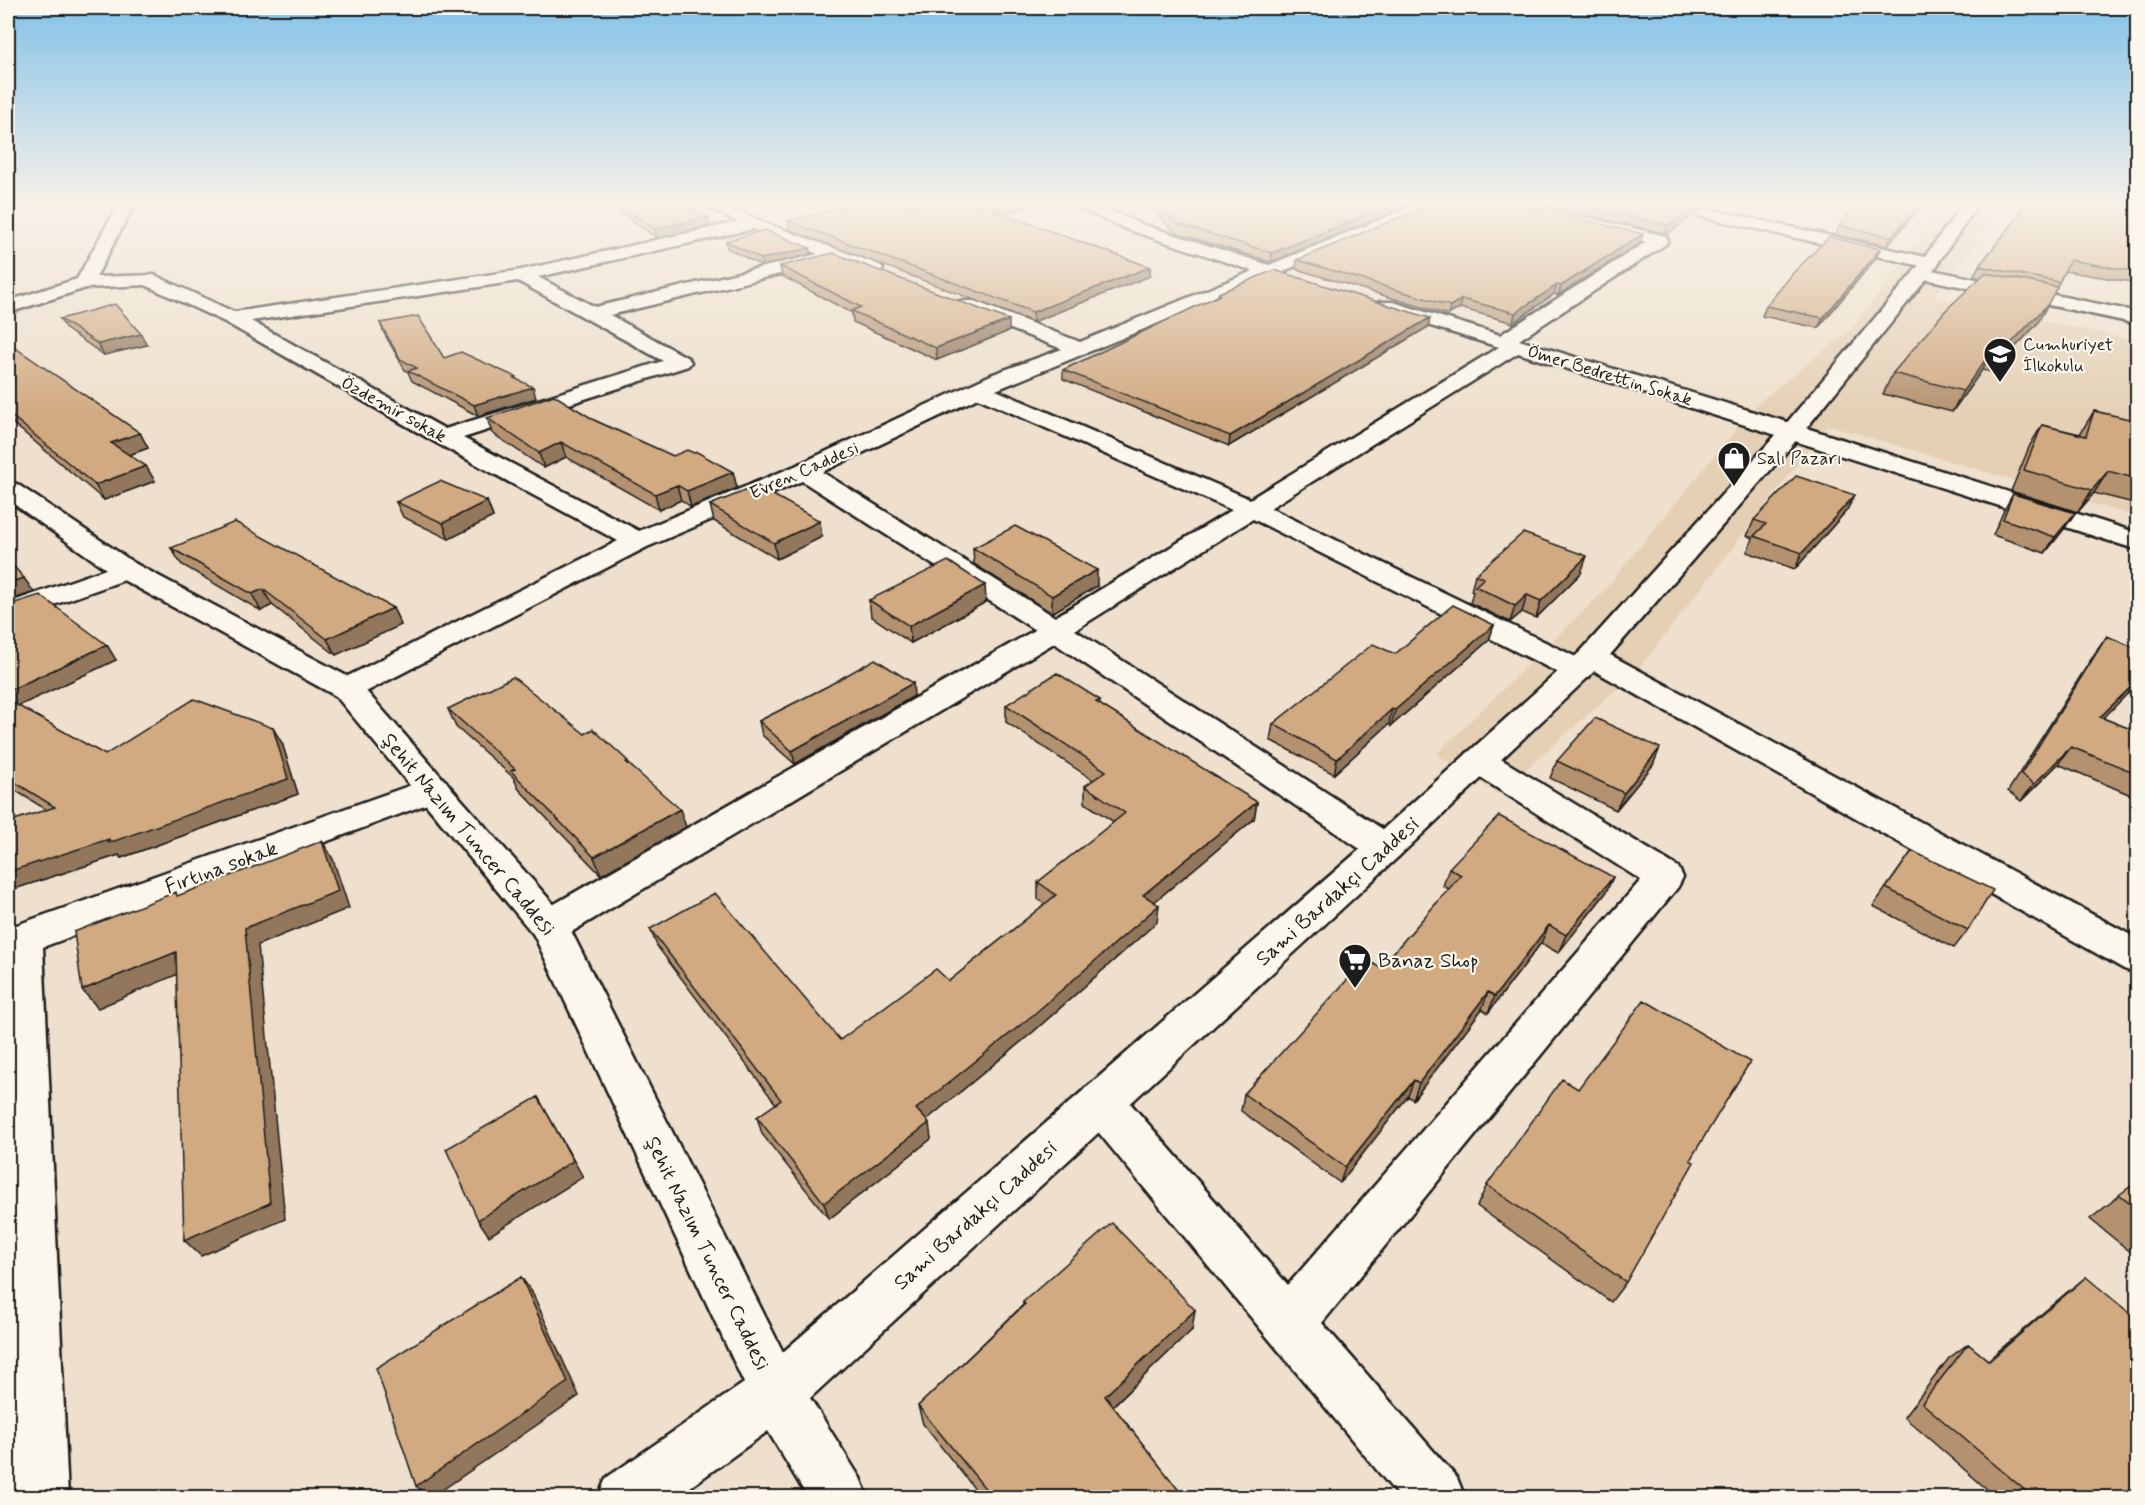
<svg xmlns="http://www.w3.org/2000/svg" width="2145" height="1505" font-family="Mynerve,sans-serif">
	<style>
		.built { fill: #e5d0b6 }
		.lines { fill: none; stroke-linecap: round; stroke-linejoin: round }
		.street-casing { stroke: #1c1c1c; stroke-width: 5 }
		.secondary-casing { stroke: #1c1c1c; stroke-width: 5 }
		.street { fill: #fbf7ec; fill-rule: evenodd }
		.secondary { fill: #fbf7ec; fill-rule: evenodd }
		.wall { fill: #b49270; stroke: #1c1c1c; stroke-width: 1.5 }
		.shaded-wall { fill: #92775b; stroke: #1c1c1c; stroke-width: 1.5 }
		.building { fill: #d1aa82; stroke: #1c1c1c; stroke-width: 1.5 }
		.labels { text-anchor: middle; stroke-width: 4.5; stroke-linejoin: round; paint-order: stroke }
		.far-poi-label { font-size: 18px; fill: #1c1c1c; stroke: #fbf7ec; text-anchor: start }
		.far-street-label { font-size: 18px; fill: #1c1c1c; stroke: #fbf7ec }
		.street-label { font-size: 21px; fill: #1c1c1c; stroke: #fbf7ec }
		.poi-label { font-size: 21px; fill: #1c1c1c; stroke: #fbf7ec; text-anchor: start }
	</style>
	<rect width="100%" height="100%" fill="#eee0cc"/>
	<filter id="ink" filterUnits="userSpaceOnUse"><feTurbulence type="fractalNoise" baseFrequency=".0167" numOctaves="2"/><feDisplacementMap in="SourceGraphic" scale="12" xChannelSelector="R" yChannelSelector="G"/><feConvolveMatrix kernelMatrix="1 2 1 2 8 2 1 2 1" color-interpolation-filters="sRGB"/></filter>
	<g filter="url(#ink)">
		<path class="built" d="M 1947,205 L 1999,205 L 1973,248 L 1934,297 L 2137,341 L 2137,517 L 1828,425 L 1636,672 L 1498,794 L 1436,754 L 1601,594 L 1757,404 L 1851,329 Z"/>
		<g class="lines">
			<defs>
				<path id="street" d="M 118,205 L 134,205 L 96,277 L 154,275 L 234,312 L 521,270 L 738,222 L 710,208 L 708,205 L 728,205 L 760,221 L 880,265 L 883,269 L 880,273 L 874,274 L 832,259 L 830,262 L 610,315 L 688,358 L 691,362 L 688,366 L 463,438 L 639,531 L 795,466 L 993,374 L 1062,349 L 960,309 L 958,305 L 960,301 L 974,301 L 1080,342 L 1253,271 L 1126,229 L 1079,208 L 1077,205 L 1097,205 L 1138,223 L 1269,265 L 1415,205 L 1436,205 L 1434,208 L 1284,271 L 1286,273 L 1283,277 L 1270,277 L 996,390 L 1250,499 L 1499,347 L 1379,310 L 1377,306 L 1379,302 L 1393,302 L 1500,335 L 1646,242 L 1508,208 L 1506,205 L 1533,205 L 1666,236 L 1668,240 L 1666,244 L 1519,340 L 1800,426 L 2138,533 L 2138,550 L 1518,353 L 1270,508 L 1578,658 L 1581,651 L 1592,648 L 1603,651 L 2138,939 L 2138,974 L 2124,969 L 1593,670 L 1589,677 L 1578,679 L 1567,677 L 1253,519 L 1075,630 L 1398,839 L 1403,848 L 1398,857 L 1385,861 L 1372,857 L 1054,643 L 563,937 L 549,941 L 535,937 L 530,926 L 535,915 L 1035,630 L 802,481 L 647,547 L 358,696 L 347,699 L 336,696 L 331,689 L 336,682 L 618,541 L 435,442 L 225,322 L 145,285 L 86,288 L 8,313 L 8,301 L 77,279 ZM 753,229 L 818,254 L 595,307 L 538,277 ZM 518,281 L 663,361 L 445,429 L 251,321 ZM 978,398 L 1232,510 L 1055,617 L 822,472 Z
					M 1705,208 L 1930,258 L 1936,259 L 1939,263 L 1936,267 L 1930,268 L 1699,216 L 1697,213 Z
					M 1922,268 L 2138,312 L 2138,324 L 1916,277 L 1913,273 L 1916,269 Z
					M 126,562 L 136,564 L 140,570 L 136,576 L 8,621 L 8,603 Z
					M 1479,750 L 1491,753 L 1678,867 L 1683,877 L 1678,887 L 1322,1323 L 1457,1478 L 1465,1498 L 1400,1498 L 1085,1116 L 1079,1102 L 1085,1088 L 1101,1082 L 1117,1088 L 1288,1285 L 1641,880 L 1467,769 L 1462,761 L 1467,753 Z
					M 434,777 L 446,781 L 451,789 L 446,797 L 43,947 L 68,1498 L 12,1498 L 8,1206 L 8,928 Z"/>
				<path id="secondary" d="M 1962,205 L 1978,205 L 1928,277 L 1800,436 L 1603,663 L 1398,857 L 810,1398 L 860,1478 L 868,1498 L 808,1498 L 768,1431 L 675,1498 L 598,1498 L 606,1478 L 744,1383 L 534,935 L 336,696 L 116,576 L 8,500 L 8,482 L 17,484 L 136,564 L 358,682 L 563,915 L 783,1352 L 1372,839 L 1581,651 L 1784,426 L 1916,269 Z"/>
			</defs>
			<use href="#street" class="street-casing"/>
			<use href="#secondary" class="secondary-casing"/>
			<use href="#street" class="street"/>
			<use href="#secondary" class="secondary"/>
		</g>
		<path class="wall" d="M 608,205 L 685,205 L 708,217 L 710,226 L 657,238 Z
			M 1146,205 L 1410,205 L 1271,262 L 1177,233 Z
			M 1542,205 L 1707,205 L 1670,232 L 1664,233 Z
			M 1852,205 L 1926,205 L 1912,217 L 1887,246 L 1836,235 L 1839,226 L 1857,206 Z
			M 2022,205 L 2138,205 L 2138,283 L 2065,271 L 2037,324 L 1992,372 L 1982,370 L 1952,412 L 1883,394 L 1893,373 L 1980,278 L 1973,276 L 1979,266 L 2018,217 L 2020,213 Z
			M 1002,214 L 1150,267 L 1150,276 L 1033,322 L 790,230 L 788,221 Z
			M 1643,234 L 1640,243 L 1558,295 L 1554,294 L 1513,323 L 1460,308 L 1448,315 L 1296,269 L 1297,260 Z
			M 726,241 L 810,248 L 811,254 L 762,266 L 727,248 Z
			M 1876,258 L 1818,328 L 1762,316 L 1766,306 Z
			M 780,266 L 1009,331 L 937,360 L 853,322 L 852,313 L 782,276 Z
			M 1219,293 L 1430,318 L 1428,327 L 1229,446 L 1063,379 L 1063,370 L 1218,296 Z
			M 60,319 L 147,345 L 104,355 L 66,329 Z
			M 380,323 L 444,358 L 516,379 L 536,398 L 478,416 L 412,381 L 408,372 L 405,370 L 384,333 Z
			M 8,343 L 140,433 L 148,448 L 129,455 L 155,481 L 104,500 L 9,420 L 8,421 Z
			M 2094,411 L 2138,421 L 2138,504 L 2094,493 L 2078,512 L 2011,491 L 2030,445 L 2042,425 L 2080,434 Z
			M 487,418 L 596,421 L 673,456 L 733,472 L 737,488 L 691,507 L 681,500 L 659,510 L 566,457 L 544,468 L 492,433 Z
			M 2013,494 L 2075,513 L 2064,529 L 2045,553 L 1993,535 L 2004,510 Z
			M 487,501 L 493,517 L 449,539 L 403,517 L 396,502 Z
			M 710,505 L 822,537 L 777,559 L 714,521 Z
			M 1847,510 L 1795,569 L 1747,552 L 1753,538 L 1747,536 L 1754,520 Z
			M 171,548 L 393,608 L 401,625 L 336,655 L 272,605 L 261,611 L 181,564 Z
			M 973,548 L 1097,586 L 1052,613 L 974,564 Z
			M 1581,573 L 1536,618 L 1522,612 L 1510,622 L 1470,603 L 1473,592 L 1471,591 L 1475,575 Z
			M 869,600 L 986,602 L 911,643 L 871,616 Z
			M 8,605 L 116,660 L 18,706 L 105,755 L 282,743 L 298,794 L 121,858 L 119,855 L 8,891 L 8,822 L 47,810 L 8,786 Z
			M 1494,625 L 1489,640 L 1391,726 L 1389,724 L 1334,774 L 1270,740 L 1273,724 L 1395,654 Z
			M 2107,636 L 2103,718 L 2138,732 L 2138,798 L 2058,764 L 2021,801 L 2008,791 L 2095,653 Z
			M 826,687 L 914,696 L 795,764 L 762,735 L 759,721 Z
			M 1100,700 L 1100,705 L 1257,802 L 1254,819 L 1154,902 L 1157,922 L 1033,1032 L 926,1120 L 931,1139 L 829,1219 L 762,1134 L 757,1117 L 776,1104 L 657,946 L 650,929 L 840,1040 L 949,981 L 1045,904 L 1038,899 L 1038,882 L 1114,822 L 1085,803 L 1085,786 L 1093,780 L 1006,722 L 1006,705 Z
			M 448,709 L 585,734 L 629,764 L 686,827 L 601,875 L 518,788 L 514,778 L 456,727 Z
			M 1557,761 L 1653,765 L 1616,810 L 1550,778 Z
			M 1912,851 L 1968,930 L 1954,948 L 1873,906 Z
			M 1449,868 L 1613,877 L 1605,894 L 1558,953 L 1541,943 L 1488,1013 L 1482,1009 L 1413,1100 L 1408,1096 L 1340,1183 L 1241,1111 L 1244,1094 L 1380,968 L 1449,889 L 1443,886 Z
			M 1690,1160 L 1626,1282 L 1611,1302 L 1477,1206 L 1487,1185 Z
			M 2138,1181 L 2138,1258 L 2090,1219 Z
			M 2086,1277 L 2128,1497 L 1996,1497 L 1904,1417 L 1949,1358 L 1968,1344 L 1988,1360 L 2066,1293 Z
			M 1023,1302 L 1192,1330 L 1113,1406 L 1184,1497 L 981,1497 L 923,1424 L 918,1406 L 1023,1305 Z"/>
		<path class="shaded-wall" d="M 1006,205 L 1036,205 L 990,217 L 989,209 Z
			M 1391,205 L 1410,205 L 1271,262 L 1272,253 Z
			M 1699,205 L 1707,205 L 1670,232 L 1664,233 L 1667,225 Z
			M 1920,205 L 1926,205 L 1912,217 L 1887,246 L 1891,237 Z
			M 708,217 L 710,226 L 657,238 L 655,229 Z
			M 1643,234 L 1640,243 L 1558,295 L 1561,286 Z
			M 810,248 L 811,254 L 762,266 L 761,259 Z
			M 1880,249 L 1876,258 L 1818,328 L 1823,318 Z
			M 1150,267 L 1150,276 L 1033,322 L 1033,312 Z
			M 1557,285 L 1554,294 L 1513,323 L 1515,313 Z
			M 1462,299 L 1460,308 L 1448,315 L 1450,306 Z
			M 2048,304 L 2037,324 L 1992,372 L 2003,352 Z
			M 1430,318 L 1428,327 L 1229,446 L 1230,436 Z
			M 1009,320 L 1009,331 L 937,360 L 936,348 Z
			M 141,334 L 147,345 L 104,355 L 98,344 Z
			M 1993,349 L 1982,370 L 1952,412 L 1963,391 Z
			M 533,387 L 536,398 L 478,416 L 474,405 Z
			M 140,433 L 148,448 L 120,458 L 111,443 Z
			M 561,442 L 566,457 L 544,468 L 539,453 Z
			M 146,466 L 155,481 L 104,500 L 95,485 Z
			M 2108,471 L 2094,493 L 2078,512 L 2092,490 Z
			M 733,472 L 737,488 L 691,507 L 687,491 Z
			M 677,485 L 681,500 L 659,510 L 655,494 Z
			M 1855,495 L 1847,510 L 1795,569 L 1802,553 Z
			M 487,501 L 493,517 L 449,539 L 443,523 Z
			M 2075,513 L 2064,529 L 2045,553 L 2055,537 Z
			M 820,521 L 822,537 L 777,559 L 774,543 Z
			M 1587,556 L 1581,573 L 1536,618 L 1541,601 Z
			M 1097,570 L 1097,586 L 1052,613 L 1052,596 Z
			M 24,578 L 34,592 L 8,601 L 8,583 Z
			M 985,585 L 986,602 L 911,643 L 909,626 Z
			M 263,589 L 272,605 L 261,611 L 252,594 Z
			M 1527,595 L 1522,612 L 1510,622 L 1515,606 Z
			M 393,608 L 401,625 L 336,655 L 327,639 Z
			M 1494,625 L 1489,640 L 1391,726 L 1395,710 Z
			M 107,645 L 116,660 L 10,710 L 8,707 L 8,691 Z
			M 2138,680 L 2138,683 L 2087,735 L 2100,717 Z
			M 913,683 L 914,696 L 795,764 L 792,751 Z
			M 1392,709 L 1389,724 L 1334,774 L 1337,759 Z
			M 273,728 L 282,743 L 298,794 L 121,858 L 119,855 L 8,891 L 8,872 Z
			M 2071,747 L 2058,764 L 2021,801 L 2034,784 Z
			M 1660,748 L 1653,765 L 1616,810 L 1624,793 Z
			M 1257,802 L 1254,819 L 1142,912 L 1143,895 Z
			M 680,809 L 686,827 L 601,875 L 594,857 Z
			M 322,841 L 333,859 L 349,908 L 258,945 L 285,1219 L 201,1256 L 184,1240 L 245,928 Z
			M 1613,877 L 1605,894 L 1558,953 L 1566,935 Z
			M 1159,905 L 1157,922 L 1033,1032 L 919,1126 L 916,1109 Z
			M 1549,925 L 1541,943 L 1488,1013 L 1495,996 Z
			M 176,952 L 190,969 L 98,1008 L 82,990 Z
			M 1488,992 L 1482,1009 L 1413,1100 L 1419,1083 Z
			M 1414,1080 L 1408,1096 L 1340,1183 L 1345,1167 Z
			M 538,1097 L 583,1177 L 489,1236 L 478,1220 Z
			M 929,1123 L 931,1139 L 829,1219 L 824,1203 Z
			M 521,1277 L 532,1292 L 579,1396 L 432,1497 L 429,1497 L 416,1486 Z
			M 1195,1310 L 1192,1330 L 1104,1414 L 1105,1396 Z"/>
		<path class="building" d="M 619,205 L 685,205 L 708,217 L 655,229 Z
			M 851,205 L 1006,205 L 989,209 L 1150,267 L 1033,312 L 788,221 Z
			M 1156,205 L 1391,205 L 1272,253 L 1178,224 Z
			M 1430,205 L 1521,205 L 1643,234 L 1561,286 L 1557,285 L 1515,313 L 1462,299 L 1450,306 L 1297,260 Z
			M 1579,205 L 1699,205 L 1673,223 L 1667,225 Z
			M 1858,205 L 1920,205 L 1891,237 L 1839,226 Z
			M 2025,205 L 2138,205 L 2138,272 L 2070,260 L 2059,282 L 1979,266 L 2018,217 Z
			M 765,230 L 810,248 L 761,259 L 726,241 Z
			M 1829,237 L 1880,249 L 1823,318 L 1766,306 L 1794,272 Z
			M 833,253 L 1009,320 L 936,348 L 852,311 L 861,307 L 780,266 Z
			M 1274,270 L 1430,318 L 1230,436 L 1063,370 L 1220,295 L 1219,293 Z
			M 1985,273 L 2057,287 L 2048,304 L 2003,352 L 1993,349 L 1963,391 L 1893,373 L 1945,311 Z
			M 115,304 L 141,334 L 98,344 L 60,319 Z
			M 418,316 L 444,358 L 461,352 L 516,377 L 514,378 L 533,387 L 474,405 L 408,371 L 417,368 L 400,359 L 380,323 Z
			M 8,343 L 140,433 L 111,443 L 146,466 L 95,485 L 8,413 Z
			M 554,395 L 596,421 L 673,456 L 687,450 L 694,453 L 697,452 L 733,472 L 687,491 L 677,485 L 655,494 L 561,442 L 539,453 L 487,418 Z
			M 2094,411 L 2138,421 L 2138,479 L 2108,471 L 2092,490 L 2024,470 L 2042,425 L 2086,436 Z
			M 1796,476 L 1855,495 L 1802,553 L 1754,536 L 1766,524 L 1754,520 Z
			M 440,481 L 487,501 L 443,523 L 396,502 Z
			M 757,486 L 820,521 L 774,543 L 710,505 Z
			M 2013,494 L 2075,513 L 2055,537 L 2003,519 Z
			M 235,522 L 393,608 L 327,639 L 263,589 L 252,594 L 171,548 Z
			M 1015,526 L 1097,570 L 1052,596 L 973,548 Z
			M 1523,533 L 1587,556 L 1541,601 L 1527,595 L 1515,606 L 1475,586 L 1484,578 L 1475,575 Z
			M 8,560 L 24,578 L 8,583 Z
			M 948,561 L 985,585 L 909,626 L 869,600 Z
			M 40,595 L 107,645 L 8,691 L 8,647 L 9,646 L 8,645 L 8,605 Z
			M 1453,605 L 1494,625 L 1395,710 L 1392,709 L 1337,759 L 1273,724 L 1373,644 L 1395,654 Z
			M 2107,636 L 2138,649 L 2138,680 L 2100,717 L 2138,732 L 2138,774 L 2071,747 L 2034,784 L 2021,774 Z
			M 875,659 L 913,683 L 792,751 L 759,721 L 826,687 Z
			M 1057,673 L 1100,700 L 1096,702 L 1257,802 L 1143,895 L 1159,905 L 1033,1015 L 916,1109 L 929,1123 L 824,1203 L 757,1117 L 781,1100 L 650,929 L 715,893 L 840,1040 L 936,969 L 949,981 L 1056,895 L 1038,882 L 1125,813 L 1085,786 L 1106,771 L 1006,705 Z
			M 513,677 L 585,734 L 593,729 L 628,761 L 626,762 L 680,809 L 594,857 L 511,771 L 515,769 L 448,709 Z
			M 194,699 L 273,728 L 288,779 L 109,843 L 109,839 L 8,872 L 8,822 L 55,807 L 8,778 L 8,700 L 105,755 Z
			M 1595,718 L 1660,748 L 1624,793 L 1557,761 Z
			M 1499,816 L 1613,877 L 1566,935 L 1549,925 L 1495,996 L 1488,992 L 1419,1083 L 1414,1080 L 1345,1167 L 1244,1094 L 1366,959 L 1380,968 L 1461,875 L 1449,868 Z
			M 322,841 L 338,891 L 245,928 L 270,1203 L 184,1240 L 176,952 L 82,990 L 74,932 L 176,892 L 177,896 Z
			M 1912,851 L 1993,890 L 1968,930 L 1886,888 Z
			M 1644,1000 L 1750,1062 L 1690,1160 L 1694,1162 L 1626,1282 L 1487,1185 L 1562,1079 L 1578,1089 Z
			M 538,1097 L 573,1161 L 478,1220 L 446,1149 Z
			M 2138,1181 L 2138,1210 L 2119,1195 Z
			M 1112,1223 L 1195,1310 L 1105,1396 L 1184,1497 L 992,1497 L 918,1406 L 1025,1304 L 1023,1302 Z
			M 521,1277 L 568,1382 L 416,1486 L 376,1368 Z
			M 2086,1277 L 2138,1320 L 2138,1481 L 2128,1497 L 2033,1497 L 1922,1403 L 1968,1344 L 1989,1361 Z"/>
	</g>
	<linearGradient id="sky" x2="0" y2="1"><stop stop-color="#83c2e9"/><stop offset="0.49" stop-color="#f7f1e8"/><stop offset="1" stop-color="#f7f1e8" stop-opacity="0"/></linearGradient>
	<rect width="2145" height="415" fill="url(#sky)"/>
	<defs>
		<symbol id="school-pin" viewBox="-11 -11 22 30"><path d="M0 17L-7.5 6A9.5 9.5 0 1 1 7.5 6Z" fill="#1c1c1c" stroke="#fbf7ec"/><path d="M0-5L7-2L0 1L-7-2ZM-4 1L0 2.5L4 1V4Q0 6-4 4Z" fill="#fff"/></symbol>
		<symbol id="shop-pin" viewBox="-11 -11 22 30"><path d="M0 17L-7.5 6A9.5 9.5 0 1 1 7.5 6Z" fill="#1c1c1c" stroke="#fbf7ec"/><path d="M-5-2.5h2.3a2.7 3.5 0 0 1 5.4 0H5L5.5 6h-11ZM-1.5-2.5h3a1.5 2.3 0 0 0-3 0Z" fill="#fff"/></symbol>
		<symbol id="supermarket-pin" viewBox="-11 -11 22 30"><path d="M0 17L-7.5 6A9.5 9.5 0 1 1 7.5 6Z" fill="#1c1c1c" stroke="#fbf7ec"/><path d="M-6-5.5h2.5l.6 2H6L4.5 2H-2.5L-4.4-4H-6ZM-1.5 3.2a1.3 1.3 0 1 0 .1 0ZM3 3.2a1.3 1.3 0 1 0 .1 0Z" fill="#fff"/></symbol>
	</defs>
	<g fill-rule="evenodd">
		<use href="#school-pin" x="1981" y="335" width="38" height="52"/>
		<use href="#shop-pin" x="1715" y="439" width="38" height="52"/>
		<use href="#supermarket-pin" x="1336" y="941" width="38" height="52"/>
	</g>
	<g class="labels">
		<g class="far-poi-label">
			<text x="2023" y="350">Cumhuriyet<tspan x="2023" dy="21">İlkokulu</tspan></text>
			<text x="1757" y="464">Salı Pazarı</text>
		</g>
		<g class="far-street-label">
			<text transform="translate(1610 375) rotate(17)" y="6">Ömer Bedrettin Sokak</text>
			<text transform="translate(394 409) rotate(29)" y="6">Özdemir sokak</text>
			<text transform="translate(804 470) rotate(-24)" y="6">Evren Caddesi</text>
		</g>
		<g class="street-label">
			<text transform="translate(469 834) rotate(50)" y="7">Şehit Nazım Tuncer Caddesi</text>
			<text transform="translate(221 867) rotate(-20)" y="7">Fırtına sokak</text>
			<text transform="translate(1337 891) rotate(-42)" y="7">Sami Bardakçı Caddesi</text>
			<text transform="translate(975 1215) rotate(-42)" y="7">Sami Bardakçı Caddesi</text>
			<text transform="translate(708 1253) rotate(64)" y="7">Şehit Nazım Tuncer Caddesi</text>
		</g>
		<g class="poi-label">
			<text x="1378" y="967">Banaz Shop</text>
		</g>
	</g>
	<rect width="2145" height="1505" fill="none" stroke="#fbf7ec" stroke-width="30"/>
	<rect x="15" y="15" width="2115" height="1475" fill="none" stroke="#1c1c1c" stroke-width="2" filter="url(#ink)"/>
</svg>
